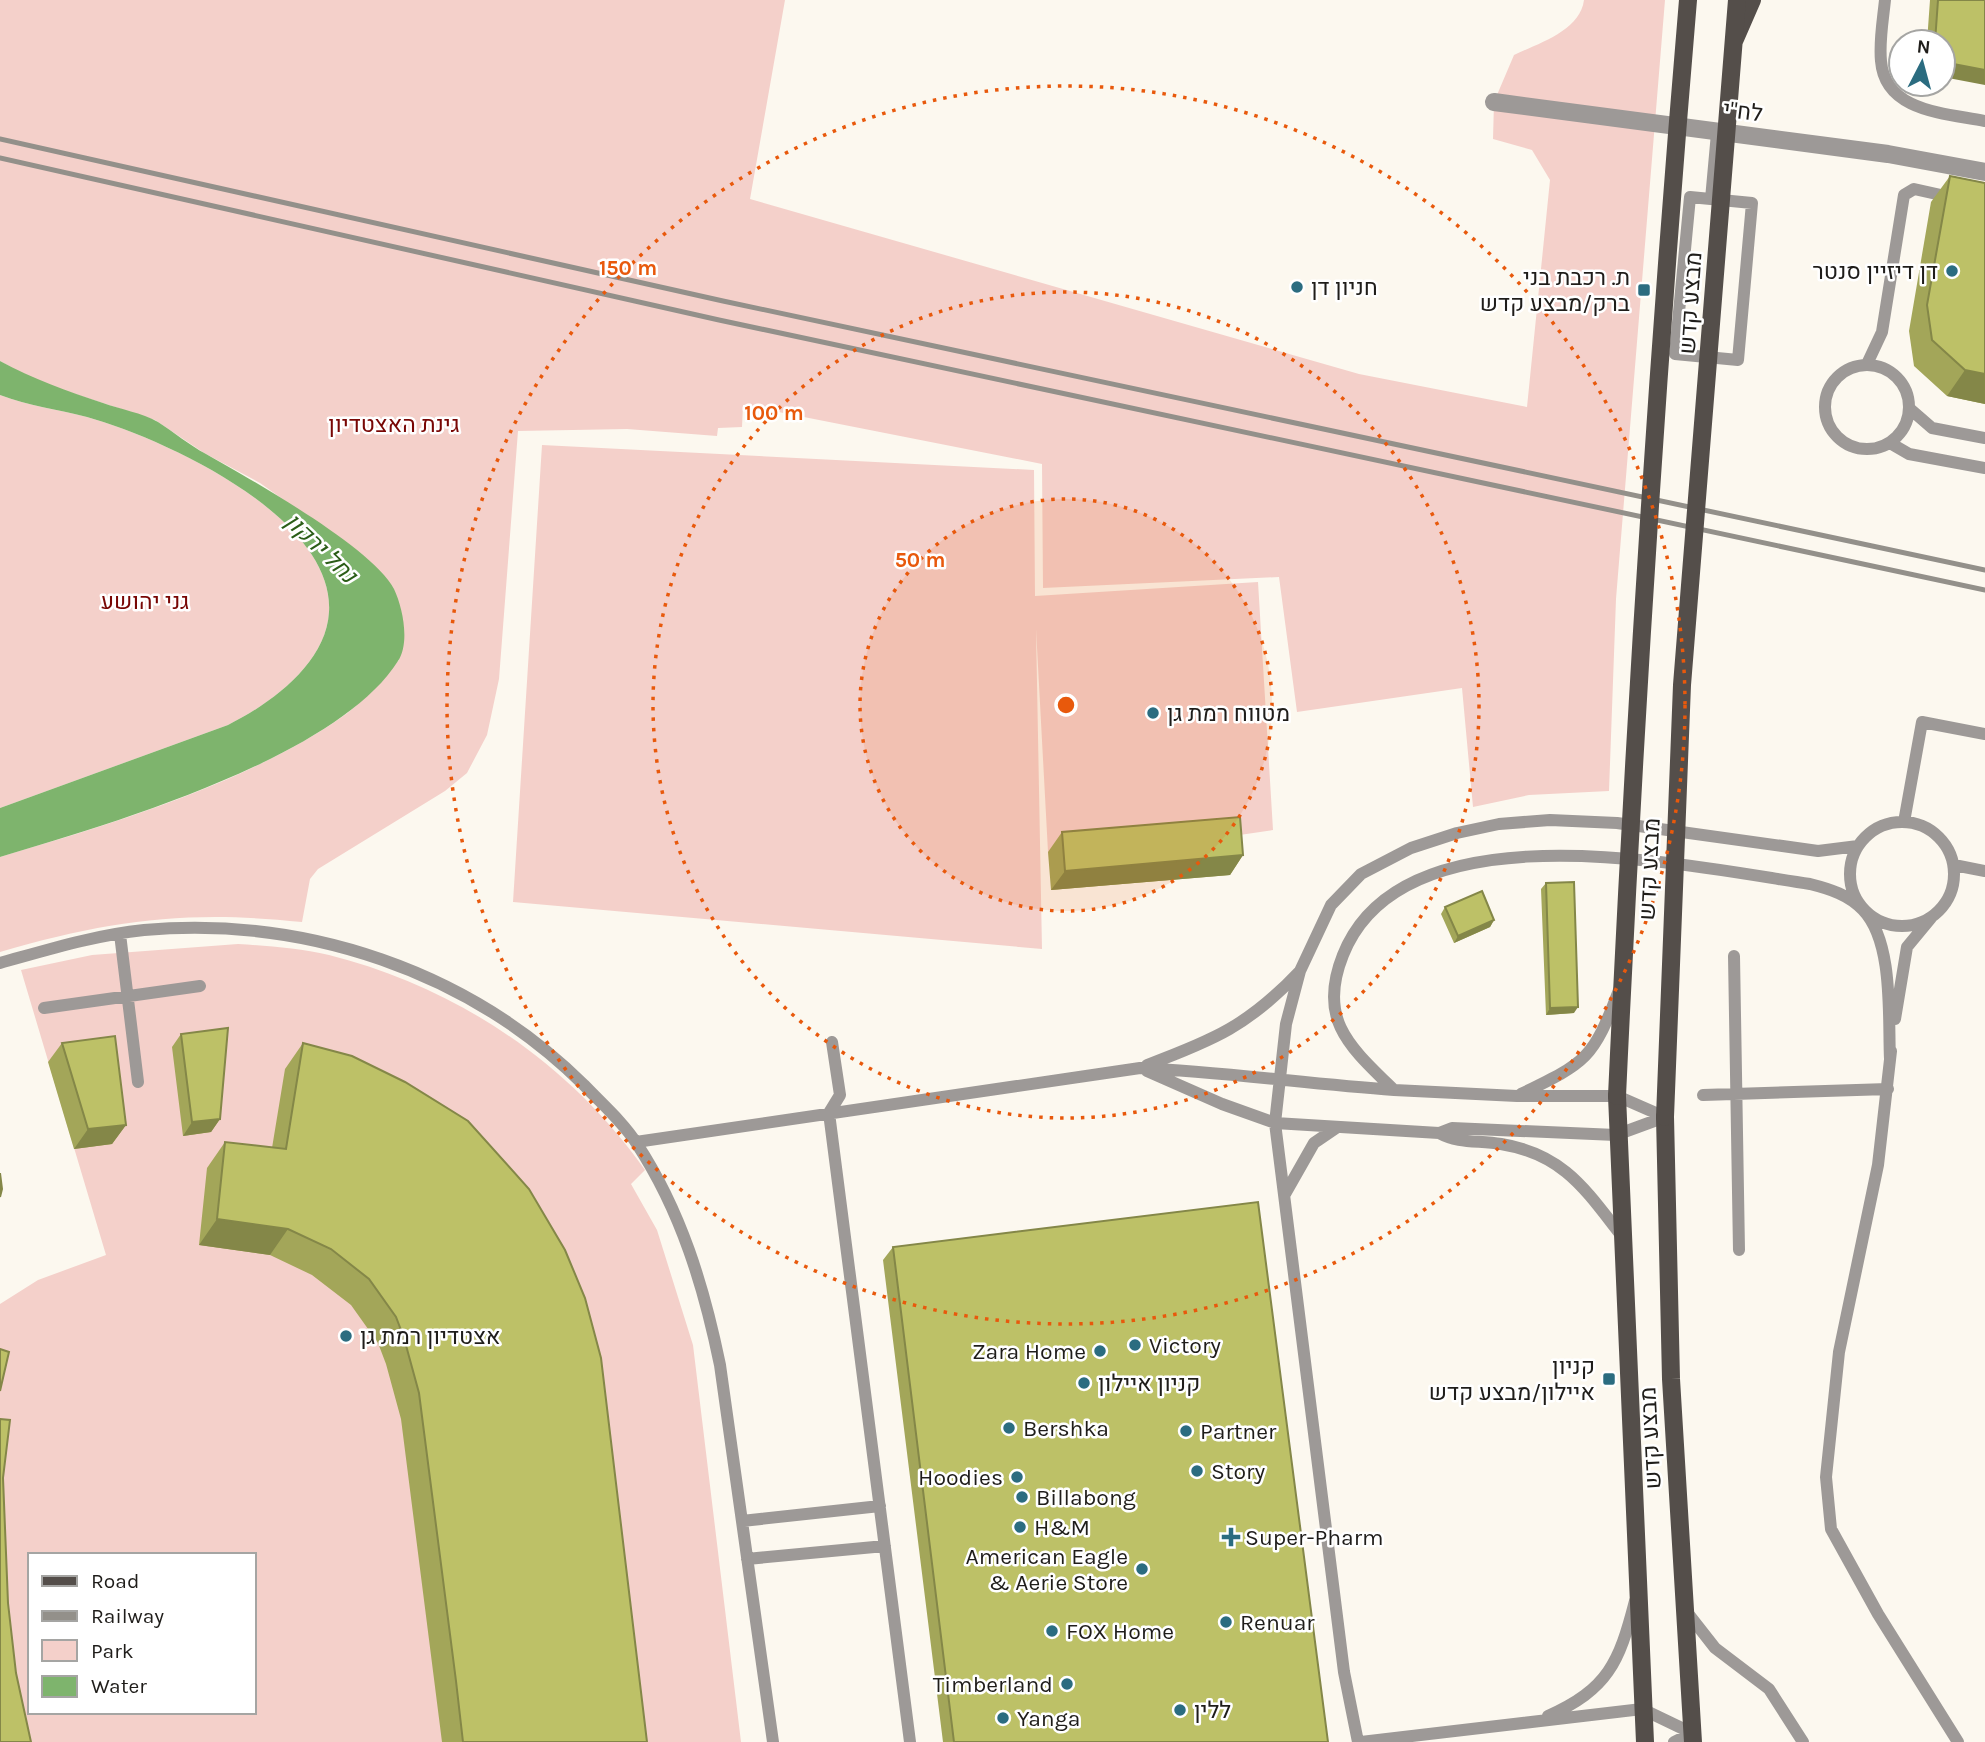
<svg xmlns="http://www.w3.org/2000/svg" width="1985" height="1742" font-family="Karla,Heebo,sans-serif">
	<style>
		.green { fill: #f4d0ca; fill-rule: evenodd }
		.water { fill: #7eb46d }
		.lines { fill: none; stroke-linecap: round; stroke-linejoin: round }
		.lane { stroke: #9d9997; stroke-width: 12 }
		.street { stroke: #9d9997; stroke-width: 18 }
		.primary { stroke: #544e4a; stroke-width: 18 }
		.rail { stroke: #93908a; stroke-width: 5 }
		.primary-bridge { stroke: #544e4a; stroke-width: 18 }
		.wall { fill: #a3a659 }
		.shaded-wall { fill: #848748 }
		.building { fill: #bdc167; stroke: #848748; stroke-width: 2 }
		.ring { fill: none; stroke: #e8590c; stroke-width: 3.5; stroke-dasharray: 3.5 7 }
		.poi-dot { fill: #2b6c80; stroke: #fff; stroke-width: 2.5 }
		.labels { text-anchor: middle; stroke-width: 5; stroke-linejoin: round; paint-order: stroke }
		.street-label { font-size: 23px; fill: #1f1d1a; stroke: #fff }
		.poi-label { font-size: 23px; fill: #1f1d1a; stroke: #fff; text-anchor: start }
		.park-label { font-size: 23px; fill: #780604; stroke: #fff }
		.water-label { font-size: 24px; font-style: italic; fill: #2b5d17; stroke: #fff }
		.centre { fill: #e8590c; stroke: #fff; stroke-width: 3.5 }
		.ring-label { font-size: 21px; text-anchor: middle; font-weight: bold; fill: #e8590c; stroke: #fff; stroke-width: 5; stroke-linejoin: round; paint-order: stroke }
	</style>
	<rect width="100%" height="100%" fill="#fcf8ef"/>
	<path class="green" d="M 0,0 L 785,0 L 750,199 L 1359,374 L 1527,407 L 1550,180 L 1532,150 L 1493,139 L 1494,102 L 1514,55 C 1539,43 1580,31 1584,0 L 1665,0 L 1616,599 L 1609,791 L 1529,795 L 1473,807 L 1462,688 L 1297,712 L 1279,577 L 1043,588 L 1042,464 L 743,405 L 742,427 L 718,428 L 717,436 L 627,429 L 518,431 L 499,679 L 487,735 L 467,773 L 445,791 L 318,869 L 310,879 L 302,922 C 188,910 110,920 0,952 L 0,857 C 112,824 242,785 339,719 C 362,704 381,680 399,660 L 347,545 L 260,483 L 204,453 L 155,420 L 38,382 L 0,361 Z
		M 0,395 C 29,406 57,409 87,417 C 163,438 335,517 329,612 C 326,664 270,704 228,725 L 0,808 Z
		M 542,445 L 1034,470 L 1035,596 L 1258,582 L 1273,830 L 1226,837 L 1048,852 L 1036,629 L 1042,949 L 513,902 Z
		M 238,944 C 268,946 299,948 329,955 C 456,987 569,1062 645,1170 L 631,1184 L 657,1230 L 693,1345 L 741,1742 L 0,1742 L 0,1304 L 38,1280 L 106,1255 L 21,970 L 92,955 ZM 30,1555 L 254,1555 L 254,1712 L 30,1712 Z"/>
	<path class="water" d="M 0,361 C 33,379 67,391 103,403 C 120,409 142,413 158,422 C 174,432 189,445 206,454 C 250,479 372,547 394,589 C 403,608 410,643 398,661 C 337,758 108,825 0,857 L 0,808 L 228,725 C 270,704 326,664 329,612 C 335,517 163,438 87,417 C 57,409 29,406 0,395 Z"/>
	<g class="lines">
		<path class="lane" d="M 1885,0 C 1883,20 1879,41 1881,61 C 1885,112 1945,113 1985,121
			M 1690,197 L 1752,203 L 1738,360 L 1675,354 Z
			M 1711,199 L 1717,133
			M 1867,364 L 1882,332 L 1904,195 L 1914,189 L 1950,197
			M1825 407a42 42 0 1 1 84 0a42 42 0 1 1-84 0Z
			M 1909,408 L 1932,428 L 1985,438
			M 1890,443 L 1909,454 L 1985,468
			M1850 874a52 52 0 1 1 104 0a52 52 0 1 1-104 0Z
			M 1904,822 L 1922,722 L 1985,734
			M 1954,865 L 1985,871
			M 120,934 L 138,1082
			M 1734,956 L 1739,1250
			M 0,963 C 47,950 95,935 144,930 C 306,916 469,971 584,1085 C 602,1104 623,1122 637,1144 C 681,1211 704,1287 720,1365 L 773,1742
			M 44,1008 L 200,986
			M 1895,1019 L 1907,947 L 1931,918
			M 832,1042 L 840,1095 L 829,1113 L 910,1742
			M 1891,1051 L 1878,1165 L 1839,1352 L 1826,1477 L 1831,1529 L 1878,1614 L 1958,1742
			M 1147,1065 C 1214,1040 1249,1025 1299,972
			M 1147,1071 L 1222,1104 L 1275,1123 L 1439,1133 C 1459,1144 1479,1140 1501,1144 C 1563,1154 1585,1189 1621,1235
			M 1521,1094 C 1587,1062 1593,1059 1619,990
			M 1703,1095 L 1888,1089
			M 1665,1117 L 1617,1096 L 1517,1096 L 1394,1090 C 1350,1047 1317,1020 1343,955 C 1403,803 1688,866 1810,884 C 1830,889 1849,895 1863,910 C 1894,942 1888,1018 1890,1059
			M 1439,1133 L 1452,1128 L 1616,1135 L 1665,1117
			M 636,1142 L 1140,1068 C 1225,1072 1309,1084 1394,1090
			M 1285,1194 L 1314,1143 L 1336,1128
			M 742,1521 L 880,1506
			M 747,1559 L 885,1546
			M 1686,1611 L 1715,1648 L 1769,1689 L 1803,1742
			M 1548,1716 C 1608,1689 1619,1663 1635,1601
			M 1358,1742 L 1344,1672 L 1275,1123 L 1286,1024 L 1300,971 L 1331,905 L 1361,874 L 1411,848 L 1457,833 L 1499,824 L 1550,820 L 1617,823 L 1818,851 L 1858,846
			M 1361,1742 L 1642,1709 L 1692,1733
			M 1674,1742 L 1692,1733"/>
		<path class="street" d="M 1494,102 L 1888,154 L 1985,172"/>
		<path class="primary" d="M 1735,39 L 1752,0
			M 1617,1096 L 1645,1742
			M 1665,1117 L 1671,1379 L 1693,1742"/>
		<path class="rail" d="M 0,139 L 723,301 L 1985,570
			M 0,158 L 719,320 L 1985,590"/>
		<path class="primary-bridge" d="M 1617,1096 C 1634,730 1657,365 1688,0
			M 1665,1117 L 1682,685 L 1737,0"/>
	</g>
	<path class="wall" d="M 1930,0 L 1985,0 L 1943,42 L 1927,42 Z
		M 1950,176 L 1985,183 L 1985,404 L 1947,396 L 1914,366 L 1909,331 L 1931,202 Z
		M 1062,832 L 1243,855 L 1230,875 L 1051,890 L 1048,852 Z
		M 1546,883 L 1574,1013 L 1546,1015 L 1541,889 Z
		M 1445,907 L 1494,920 L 1490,927 L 1454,943 L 1441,914 Z
		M 181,1034 L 220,1119 L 211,1132 L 183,1136 L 172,1047 Z
		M 62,1043 L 126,1125 L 112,1144 L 74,1149 L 48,1062 Z
		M 303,1043 L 647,1742 L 442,1742 L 401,1419 L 386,1364 L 378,1343 L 351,1305 L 312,1275 L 270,1255 L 199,1245 L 207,1168 L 225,1142 L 272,1148 L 285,1069 Z
		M 893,1247 L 1328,1742 L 943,1742 L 883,1260 Z"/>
	<path class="shaded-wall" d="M 1943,62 L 1985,70 L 1985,85 L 1943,77 Z
		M 1965,370 L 1985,374 L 1985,404 L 1947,396 Z
		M 1243,855 L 1230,875 L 1051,890 L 1065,871 Z
		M 1494,920 L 1490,927 L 1454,943 L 1458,936 Z
		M 1578,1007 L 1574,1013 L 1546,1015 L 1550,1008 Z
		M 220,1119 L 211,1132 L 183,1136 L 192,1122 Z
		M 126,1125 L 112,1144 L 74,1149 L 88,1129 Z
		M 217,1219 L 288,1229 L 270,1255 L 199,1245 Z"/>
	<path class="building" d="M 1938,0 L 1985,0 L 1985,70 L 1943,62 L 1943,42 L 1935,42 Z
		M 1950,176 L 1985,183 L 1985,374 L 1965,370 L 1932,340 L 1927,305 Z
		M 1240,817 L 1243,855 L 1065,871 L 1062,832 Z
		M 1574,882 L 1578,1007 L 1550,1008 L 1546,883 Z
		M 1482,891 L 1494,920 L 1458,936 L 1445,907 Z
		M 228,1028 L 220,1119 L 192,1122 L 181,1034 Z
		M 115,1036 L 126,1125 L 88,1129 L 62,1043 Z
		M 303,1043 L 352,1056 L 405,1082 L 468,1121 L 529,1189 L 565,1250 L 585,1298 L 601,1358 L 647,1742 L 463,1742 L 456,1681 L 419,1393 L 404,1338 L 396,1317 L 369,1279 L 331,1249 L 288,1229 L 217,1219 L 225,1142 L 286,1149 Z
		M 0,1173 L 2,1189 L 0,1197 Z
		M 1258,1202 L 1328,1742 L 954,1742 L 893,1247 Z
		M 0,1349 L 9,1352 L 0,1391 Z
		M 0,1419 L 10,1420 L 3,1478 L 8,1603 L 16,1673 L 31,1742 L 0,1742 Z"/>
	<circle cx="1066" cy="705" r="206" fill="#e8590c" fill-opacity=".12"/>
	<g class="ring">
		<circle cx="1066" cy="705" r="206"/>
		<circle cx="1066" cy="705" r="413"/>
		<circle cx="1066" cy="705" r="619"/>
	</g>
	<g class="poi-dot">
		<circle cx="1952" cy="271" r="7"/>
		<circle cx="1297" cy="287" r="7"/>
		<rect x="1637" y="283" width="14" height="14" rx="3.5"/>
		<circle cx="1153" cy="713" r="7"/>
		<circle cx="346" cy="1336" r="7"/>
		<circle cx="1135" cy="1345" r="7"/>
		<circle cx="1100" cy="1351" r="7"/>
		<rect x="1602" y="1372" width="14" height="14" rx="3.5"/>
		<circle cx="1084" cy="1383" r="7"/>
		<circle cx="1009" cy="1428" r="7"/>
		<circle cx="1186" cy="1431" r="7"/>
		<circle cx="1197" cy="1471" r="7"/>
		<circle cx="1017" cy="1477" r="7"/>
		<circle cx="1022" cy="1497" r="7"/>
		<circle cx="1020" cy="1527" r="7"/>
		<path d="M1227.5 1526.5h7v7h7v7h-7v7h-7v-7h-7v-7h7z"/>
		<circle cx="1142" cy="1569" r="7"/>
		<circle cx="1226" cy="1622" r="7"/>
		<circle cx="1052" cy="1631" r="7"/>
		<circle cx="1067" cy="1684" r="7"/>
		<circle cx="1180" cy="1710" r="7"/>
		<circle cx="1003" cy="1718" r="7"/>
	</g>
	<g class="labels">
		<g class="street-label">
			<text transform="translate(1743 111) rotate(7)" y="8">לח"י</text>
			<text transform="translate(1690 303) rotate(-86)" y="8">מבצע קדש</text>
			<text transform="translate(1649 869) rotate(-87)" y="8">מבצע קדש</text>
			<text transform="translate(1650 1438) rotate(-93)" y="8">מבצע קדש</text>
		</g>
		<g class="poi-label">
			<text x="1938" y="279" text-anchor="end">דן דיזיין סנטר</text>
			<text x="1630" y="285" text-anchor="end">ת. רכבת בני<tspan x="1630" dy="26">ברק/מבצע קדש</tspan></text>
			<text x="1311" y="295">חניון דן</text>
			<text x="1167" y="721">מטווח רמת גן</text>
			<text x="360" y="1344">אצטדיון רמת גן</text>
			<text x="1149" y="1353">Victory</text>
			<text x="1086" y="1359" text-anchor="end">Zara Home</text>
			<text x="1595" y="1374" text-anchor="end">קניון<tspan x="1595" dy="26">איילון/מבצע קדש</tspan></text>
			<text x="1098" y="1391">קניון איילון</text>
			<text x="1023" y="1436">Bershka</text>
			<text x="1200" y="1439">Partner</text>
			<text x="1211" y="1479">Story</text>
			<text x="1003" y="1485" text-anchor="end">Hoodies</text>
			<text x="1036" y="1505">Billabong</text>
			<text x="1034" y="1535">H&amp;M</text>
			<text x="1245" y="1545">Super-Pharm</text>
			<text x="1128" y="1564" text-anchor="end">American Eagle<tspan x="1128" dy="26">&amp; Aerie Store</tspan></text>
			<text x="1240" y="1630">Renuar</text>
			<text x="1066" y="1639">FOX Home</text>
			<text x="1053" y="1692" text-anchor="end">Timberland</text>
			<text x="1194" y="1718">ללין</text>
			<text x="1017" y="1726">Yanga</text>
		</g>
		<g class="park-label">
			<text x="394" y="432">גינת האצטדיון</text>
			<text x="145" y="609">גני יהושע</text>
		</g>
		<g class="water-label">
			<text transform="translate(321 548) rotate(44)" y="8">נחל ירקון</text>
		</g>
	</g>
	<circle cx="1066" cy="705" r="10" class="centre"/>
	<g class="ring-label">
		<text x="628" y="275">150 m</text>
		<text x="774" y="420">100 m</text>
		<text x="920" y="567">50 m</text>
	</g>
	<rect x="28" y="1553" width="228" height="161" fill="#ffffff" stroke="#a5a5a3" stroke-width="2"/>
	<rect x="42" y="1576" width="35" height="10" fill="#544e4a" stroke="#a5a5a3" stroke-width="2"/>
	<text x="91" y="1588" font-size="21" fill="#1f1d1a">Road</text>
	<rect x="42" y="1611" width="35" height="10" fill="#93908a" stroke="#a5a5a3" stroke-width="2"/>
	<text x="91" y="1623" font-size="21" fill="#1f1d1a">Railway</text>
	<rect x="42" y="1640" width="35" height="21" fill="#f4d0ca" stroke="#a5a5a3" stroke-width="2"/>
	<text x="91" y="1658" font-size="21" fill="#1f1d1a">Park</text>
	<rect x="42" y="1676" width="35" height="21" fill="#7eb46d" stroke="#a5a5a3" stroke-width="2"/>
	<text x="91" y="1693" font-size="21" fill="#1f1d1a">Water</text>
	<g transform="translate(1922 63) rotate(6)"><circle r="33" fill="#ffffff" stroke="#a5a5a3" stroke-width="2"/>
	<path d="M0-5L12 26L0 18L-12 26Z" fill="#2b6c80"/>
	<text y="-10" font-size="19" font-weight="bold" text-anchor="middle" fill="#1f1d1a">N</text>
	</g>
</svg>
